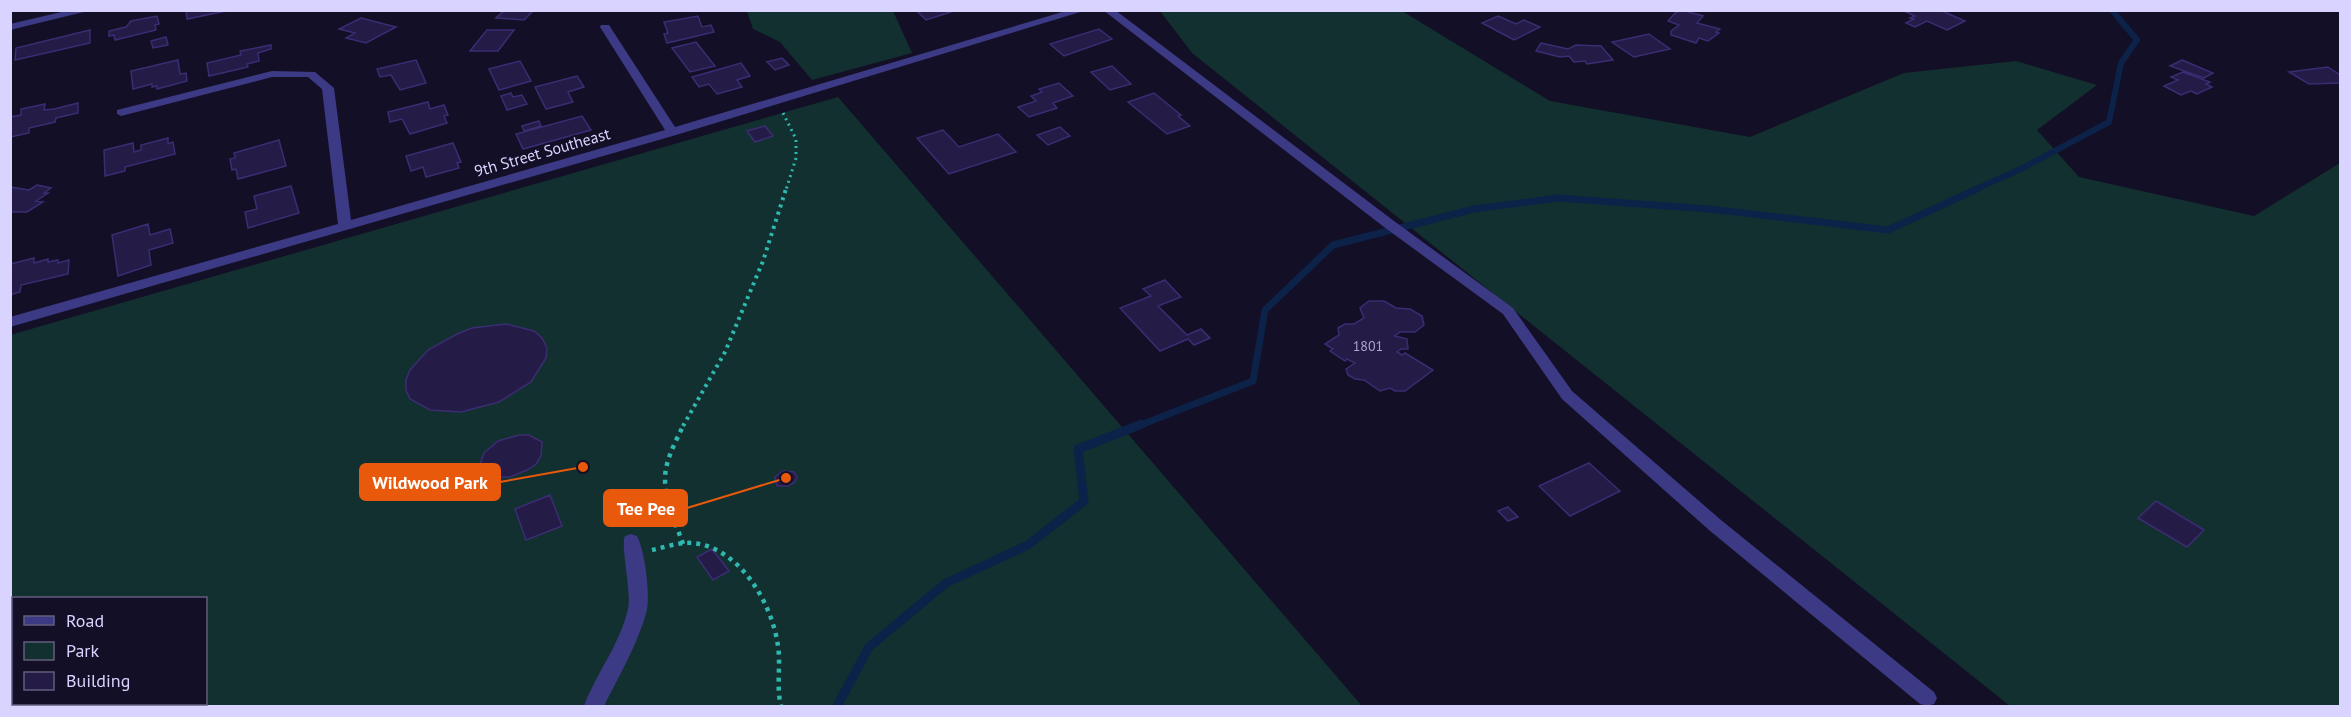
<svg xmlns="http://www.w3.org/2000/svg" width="2351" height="717" font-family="'PT Sans',sans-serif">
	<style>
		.green { fill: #12302f; fill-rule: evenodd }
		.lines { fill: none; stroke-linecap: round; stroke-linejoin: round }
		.stream-far2 { stroke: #0c2248; stroke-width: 6 }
		.stream-far1 { stroke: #0c2248; stroke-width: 7 }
		.stream { stroke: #0c2248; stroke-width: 9 }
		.building { fill: #241b47; stroke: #3b2d73; stroke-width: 1.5 }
		.path-far2 { stroke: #2fb8b0; stroke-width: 3; stroke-dasharray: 2 4; stroke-linecap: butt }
		.path-far1 { stroke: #2fb8b0; stroke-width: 4; stroke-dasharray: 3 4.5; stroke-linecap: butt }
		.path { stroke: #2fb8b0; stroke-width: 4.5; stroke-dasharray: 4 5; stroke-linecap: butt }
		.minor { fill: #3d3a85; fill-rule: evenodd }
		.labels { text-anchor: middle; stroke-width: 4.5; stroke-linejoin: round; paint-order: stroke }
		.number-label { font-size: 14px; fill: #aca6d1 }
		.street-label { font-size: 16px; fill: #d9d4ff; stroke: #130f26 }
		.leader { fill: none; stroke: #e8590c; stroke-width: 2 }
		.callout-dot { fill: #e8590c; stroke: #130f26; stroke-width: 2 }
		.callout { fill: #e8590c; stroke: #e8590c; stroke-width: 2 }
		.callout-label { font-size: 18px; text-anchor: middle; font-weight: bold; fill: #fff }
	</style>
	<rect width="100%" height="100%" fill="#130f26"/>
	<path class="green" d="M 747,11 L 893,11 L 912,53 L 812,80 L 780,42 L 753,29 Z
		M 1160,11 L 1402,11 L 1550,101 L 1750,137 L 1904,73 L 2016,61 L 2097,85 L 2037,130 L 2079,177 L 2254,216 L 2340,163 L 2340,706 L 2010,706 L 1192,53 Z
		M 838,97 L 1362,706 L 11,706 L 10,335 ZM 14,598 L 206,598 L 206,704 L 14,704 Z"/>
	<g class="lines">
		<path class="stream-far2" d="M 1974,190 L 2023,168 L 2109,122 L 2121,63 L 2137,40 L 2112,10"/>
		<path class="stream-far1" d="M 1138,426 L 1253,381 L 1265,310 L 1333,245 L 1474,209 L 1558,198 L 1709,209 L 1888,230 L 1977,189"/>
		<path class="stream" d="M 837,706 L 869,647 L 946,583 L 1028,545 L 1084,501 L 1078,449 L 1142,424"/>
	</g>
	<path class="building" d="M 186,10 L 225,10 L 226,11 L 187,19 Z
		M 505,10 L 534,10 L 524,20 L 496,18 Z
		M 916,10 L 957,10 L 926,20 Z
		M 1682,10 L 1703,16 L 1697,23 L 1720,29 L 1716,32 L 1719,33 L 1708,41 L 1699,38 L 1696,43 L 1671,35 L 1671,31 L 1679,25 L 1668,21 L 1675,13 Z
		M 1902,10 L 1940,10 L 1965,21 L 1947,30 L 1927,21 L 1915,27 L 1906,23 L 1914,19 L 1910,18 L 1915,16 Z
		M 157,16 L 159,24 L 155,25 L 156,30 L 115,40 L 114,35 L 109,36 L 109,31 L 126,27 L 131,21 Z
		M 698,16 L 702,27 L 711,25 L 714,32 L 667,43 L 664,34 L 668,33 L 664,22 Z
		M 1498,16 L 1516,24 L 1524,20 L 1540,27 L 1514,40 L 1482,23 Z
		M 361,18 L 396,27 L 366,43 L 346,38 L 355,33 L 339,29 Z
		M 1099,29 L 1112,39 L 1064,56 L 1050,44 Z
		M 90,30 L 90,43 L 15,60 L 16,48 Z
		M 487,30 L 514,30 L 498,51 L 470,51 Z
		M 1649,34 L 1670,49 L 1634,57 L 1612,42 Z
		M 166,37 L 168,45 L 153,48 L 151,41 Z
		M 696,42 L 715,66 L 690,72 L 672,48 Z
		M 1541,43 L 1568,49 L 1576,45 L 1601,46 L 1613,60 L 1587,64 L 1585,61 L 1574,62 L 1569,56 L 1560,57 L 1536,51 Z
		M 271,45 L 271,49 L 258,53 L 259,61 L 247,64 L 248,67 L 209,76 L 207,63 L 241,55 L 240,51 Z
		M 782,58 L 789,65 L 775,70 L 767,62 Z
		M 178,60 L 180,74 L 186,73 L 187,81 L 157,89 L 157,86 L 152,87 L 152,84 L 133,89 L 131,71 Z
		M 416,60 L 426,83 L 400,90 L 391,75 L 380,77 L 377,69 Z
		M 2182,60 L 2213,73 L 2204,78 L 2170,66 Z
		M 520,61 L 531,81 L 499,90 L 489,69 Z
		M 741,63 L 750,76 L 737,80 L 742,87 L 717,94 L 709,84 L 699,87 L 692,77 Z
		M 1112,66 L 1131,84 L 1110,90 L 1091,72 Z
		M 2328,67 L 2340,75 L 2340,83 L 2309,84 L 2289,72 Z
		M 2183,72 L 2210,82 L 2206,84 L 2212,87 L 2197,94 L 2191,91 L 2181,95 L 2164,86 L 2178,80 L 2171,77 Z
		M 577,76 L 584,87 L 568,92 L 573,102 L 546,109 L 535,87 Z
		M 1059,83 L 1073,96 L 1053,103 L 1057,108 L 1029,117 L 1018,107 L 1036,101 L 1031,96 L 1042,92 L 1039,89 Z
		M 511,93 L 513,97 L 522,95 L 527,104 L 507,110 L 501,96 Z
		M 1154,93 L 1181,115 L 1178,116 L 1190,126 L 1167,134 L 1128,102 Z
		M 428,102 L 430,109 L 444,105 L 448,115 L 444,116 L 447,123 L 410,134 L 402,119 L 390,122 L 388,112 Z
		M 78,103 L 78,113 L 56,118 L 55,122 L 29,128 L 29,133 L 10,137 L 10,117 L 21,115 L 21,109 L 45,104 L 44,110 L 54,109 Z
		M 582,116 L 591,130 L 523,149 L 516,134 Z
		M 539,121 L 541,126 L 524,131 L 522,126 Z
		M 765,126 L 773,136 L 755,142 L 747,131 Z
		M 1060,127 L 1070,136 L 1048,145 L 1037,135 Z
		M 943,130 L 959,147 L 998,134 L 1016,152 L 949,174 L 917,138 Z
		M 168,138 L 168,144 L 173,142 L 175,154 L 125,167 L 125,171 L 105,176 L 104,150 L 133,143 L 134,152 L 141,150 L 141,145 Z
		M 279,140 L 286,166 L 238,179 L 236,169 L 232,170 L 230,159 L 235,158 L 234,153 Z
		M 453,143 L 461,162 L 457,163 L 459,168 L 426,177 L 423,167 L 411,171 L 406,156 Z
		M 37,185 L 51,188 L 44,193 L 48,193 L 36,201 L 43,202 L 27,212 L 10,212 L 10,187 L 29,190 Z
		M 291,186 L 299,213 L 248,228 L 245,212 L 257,209 L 254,196 Z
		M 148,224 L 150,235 L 170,229 L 173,243 L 149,250 L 151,265 L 118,276 L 112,235 Z
		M 34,258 L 34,263 L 48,259 L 48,262 L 58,260 L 58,263 L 69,260 L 68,274 L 21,285 L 20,292 L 10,295 L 10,264 Z
		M 1165,280 L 1181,297 L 1158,306 L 1187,335 L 1201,329 L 1210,338 L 1194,345 L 1188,339 L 1160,351 L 1120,308 L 1151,296 L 1143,289 Z
		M 1369,301 L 1384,301 L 1396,308 L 1410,309 L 1422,316 L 1424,325 L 1415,332 L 1400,332 L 1395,336 L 1407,339 L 1408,349 L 1401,349 L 1397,352 L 1402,355 L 1405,353 L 1433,370 L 1405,391 L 1395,391 L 1390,388 L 1380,391 L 1364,380 L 1355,379 L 1348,375 L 1346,369 L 1355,363 L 1347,359 L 1345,361 L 1330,351 L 1333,349 L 1325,344 L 1339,335 L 1338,328 L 1345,324 L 1354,324 L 1364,318 L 1360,308 Z
		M 506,324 L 534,331 L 542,338 L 547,348 L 546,358 L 531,382 L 499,402 L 461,412 L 430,410 L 410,399 L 406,390 L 406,380 L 410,370 L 428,350 L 457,334 L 472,328 Z
		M 519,435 L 529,435 L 542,442 L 541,456 L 536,464 L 527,470 L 510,477 L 492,477 L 486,474 L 480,465 L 484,453 L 498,441 Z
		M 1589,463 L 1620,491 L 1570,516 L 1539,486 Z
		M 783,471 L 794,472 L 797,477 L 795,482 L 788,486 L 777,486 L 775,477 Z
		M 550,495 L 562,526 L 526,540 L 515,509 Z
		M 2156,501 L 2204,530 L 2187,547 L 2138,518 Z
		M 1508,507 L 1518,517 L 1508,521 L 1498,511 Z
		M 712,549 L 729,571 L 713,580 L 697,557 Z"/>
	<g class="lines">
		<path class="path-far2" d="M 783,113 L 796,139 L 796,158 L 786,190"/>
		<path class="path-far1" d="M 683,426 L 725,352 L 763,261 L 786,189"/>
		<path class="path" d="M 683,544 C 676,524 665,500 665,479 C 665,460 676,441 684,424
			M 652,550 C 665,547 679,542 693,543 C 740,548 772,603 778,646 C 781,666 776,686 781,706"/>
		<path class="minor" d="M 70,10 L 92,10 L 10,30 L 10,24 Z
			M 1069,10 L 1087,10 L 676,135 L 10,327 L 10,317 L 338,224 L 322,89 L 308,77 L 272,77 L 121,116 L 117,114 L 117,110 L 272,71 L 315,72 L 334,88 L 351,220 L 665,130 L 600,27 L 601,25 L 609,25 L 675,127 Z
			M 1103,10 L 1115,10 L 1394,221 L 1513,308 L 1572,391 L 1721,520 L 1934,692 L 1937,698 L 1934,704 L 1927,706 L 1920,704 L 1709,530 L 1562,399 L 1503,314 L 1384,227 Z
			M 631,534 L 637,536 C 645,551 650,593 647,609 C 640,640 618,678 604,706 L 584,706 C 596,674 620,644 628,609 C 632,593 620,545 625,536 Z"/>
	</g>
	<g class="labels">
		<g class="number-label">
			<text x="1368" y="351">1801</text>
		</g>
		<g class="street-label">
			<text transform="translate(542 152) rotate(-16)" y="6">9th Street Southeast</text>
		</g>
	</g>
	<path class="leader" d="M583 467L500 482M786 478L687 508"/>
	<g class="callout-dot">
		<circle cx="583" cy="467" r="6"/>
		<circle cx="786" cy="478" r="6"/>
	</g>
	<g class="callout">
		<rect x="360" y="464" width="140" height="36" rx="6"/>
		<rect x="604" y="490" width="83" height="36" rx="6"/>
	</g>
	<g class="callout-label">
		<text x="430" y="489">Wildwood Park</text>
		<text x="646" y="515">Tee Pee</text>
	</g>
	<rect width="2351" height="717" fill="none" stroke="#d9d4ff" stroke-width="24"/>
	<rect x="12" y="597" width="195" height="108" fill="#130f26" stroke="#625e7d" stroke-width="1.5"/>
	<rect x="24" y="616" width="30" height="9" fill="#3d3a85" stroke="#625e7d" stroke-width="1.5"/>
	<text x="66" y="627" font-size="18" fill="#d9d4ff">Road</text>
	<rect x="24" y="642" width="30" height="18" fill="#12302f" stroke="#625e7d" stroke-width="1.5"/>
	<text x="66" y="657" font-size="18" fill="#d9d4ff">Park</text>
	<rect x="24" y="672" width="30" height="18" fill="#241b47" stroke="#625e7d" stroke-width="1.5"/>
	<text x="66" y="687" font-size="18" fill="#d9d4ff">Building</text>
</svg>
